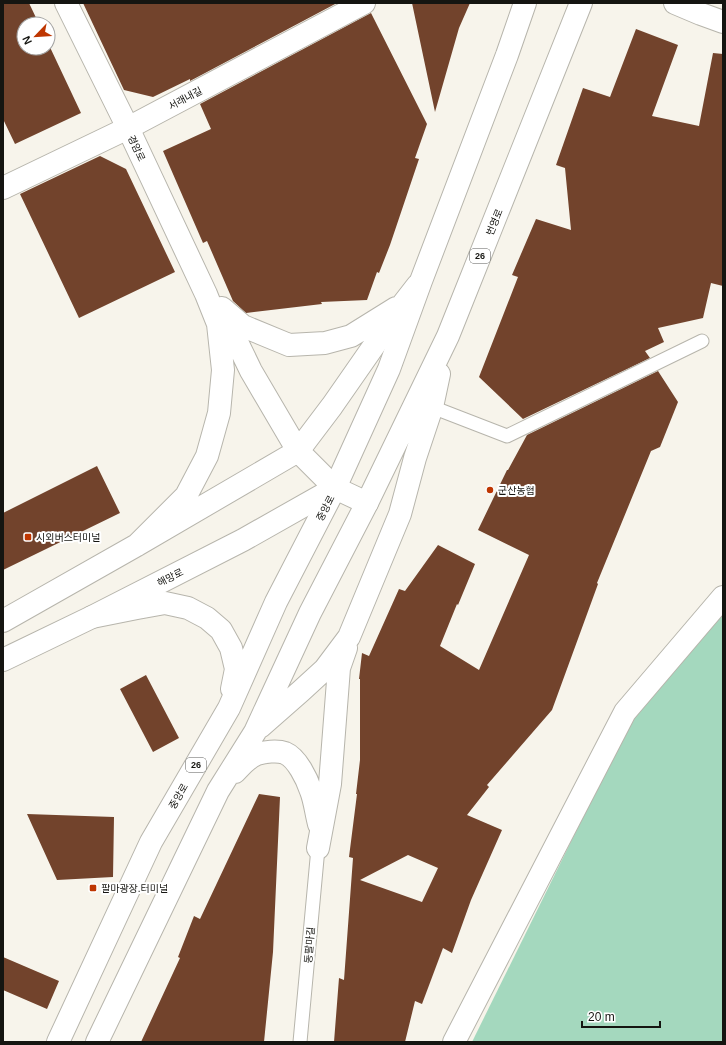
<svg xmlns="http://www.w3.org/2000/svg" width="726" height="1045" font-family="Helvetica,'Noto Sans KR',sans-serif">
	<style>
		.green { fill: #a4d8be }
		.building { fill: #72432c; fill-rule: evenodd }
		.lines { fill: none; stroke-linecap: round; stroke-linejoin: round }
		.service-casing { stroke: #b7b5ac; stroke-width: 15 }
		.minor-casing { stroke: #b7b5ac; stroke-width: 24 }
		.tertiary-casing { stroke: #b7b5ac; stroke-width: 24 }
		.primary-casing { stroke: #b7b5ac; stroke-width: 24 }
		.service { stroke: #fff; stroke-width: 13 }
		.minor { stroke: #fff; stroke-width: 22 }
		.tertiary { stroke: #fff; stroke-width: 22 }
		.primary { stroke: #fff; stroke-width: 22 }
		.poi-dot { fill: #be3601; stroke: #fff; stroke-width: 1.5 }
		.labels { text-anchor: middle; stroke-width: 4; stroke-linejoin: round; paint-order: stroke }
		.shield { fill: #fff; stroke: #5b5b58; stroke-width: 1 }
		.shield-label { font-size: 9px; font-weight: bold; fill: #151511 }
		.street-label { font-size: 10px; fill: #151511; stroke: #fff }
		.poi-label { font-size: 10px; fill: #151511; stroke: #fff; text-anchor: start }
	</style>
	<rect width="100%" height="100%" fill="#f7f4eb"/>
	<path class="green" d="M 723,611 L 723,1042 L 472,1042 L 638,706 Z"/>
	<path class="building" d="M 3,3 L 29,3 L 39,24 L 24,24 L 24,48 L 48,48 L 48,43 L 81,113 L 15,144 L 3,119 Z
		M 83,3 L 337,3 L 190,81 L 190,79 L 153,97 L 124,90 Z
		M 412,3 L 470,3 L 459,28 L 435,112 Z
		M 371,13 L 427,124 L 415,158 L 419,159 L 390,245 L 379,273 L 377,272 L 367,300 L 321,302 L 322,304 L 246,313 L 233,301 L 207,241 L 203,243 L 163,151 L 211,129 L 200,104 Z
		M 636,29 L 678,45 L 652,116 L 699,126 L 713,53 L 723,54 L 723,286 L 711,283 L 703,318 L 658,328 L 664,342 L 645,351 L 650,358 L 523,419 L 479,377 L 518,277 L 512,275 L 536,219 L 571,230 L 565,168 L 556,165 L 583,88 L 610,97 Z
		M 100,156 L 126,169 L 175,272 L 79,318 L 20,194 Z
		M 658,371 L 678,402 L 660,447 L 651,451 L 597,583 L 598,584 L 552,710 L 487,785 L 489,787 L 467,815 L 502,830 L 471,900 L 452,953 L 443,948 L 422,1004 L 415,1001 L 405,1042 L 334,1042 L 339,978 L 344,980 L 353,858 L 349,857 L 357,794 L 356,794 L 360,760 L 360,679 L 359,679 L 362,653 L 369,656 L 399,589 L 405,591 L 438,545 L 475,564 L 458,605 L 457,604 L 440,646 L 479,670 L 529,555 L 478,530 L 507,470 L 508,470 L 527,435 ZM 408,855 L 438,868 L 422,902 L 360,880 Z
		M 97,466 L 120,513 L 3,570 L 3,513 Z
		M 146,675 L 179,738 L 153,752 L 120,689 Z
		M 259,794 L 280,797 L 273,952 L 264,1042 L 141,1042 L 180,958 L 178,957 L 194,916 L 200,919 Z
		M 27,814 L 114,817 L 113,877 L 57,880 Z
		M 3,957 L 59,981 L 47,1009 L 3,990 Z"/>
	<g class="lines">
		<defs>
			<path id="service" d="M 432,407 L 507,436 L 702,341
				M 300,1042 L 318,848"/>
			<path id="minor" d="M 3,188 L 128,128 L 364,3
				M 454,1042 L 625,712 L 723,597"/>
			<path id="tertiary" d="M 66,3 L 128,128 L 206,294 L 218,324 L 223,370 L 219,413 L 207,456 L 186,496 L 137,545
				M 675,3 L 701,14 L 723,22
				M 222,308 L 243,326 L 289,345 L 325,343 L 351,336 L 396,308
				M 219,313 L 237,342 L 251,371 L 298,451 L 335,488 L 367,503
				M 3,621 L 137,545 L 298,451 L 332,406 L 403,304 L 417,286
				M 3,660 L 92,617 L 243,540 L 335,488"/>
			<path id="primary" d="M 92,617 L 137,608 L 165,603 L 188,608 L 207,618 L 221,630 L 231,648 L 236,669 L 232,689
				M 260,727 L 301,691 L 325,669 L 349,637 L 400,514 L 415,458 L 432,407 L 439,374
				M 235,772 C 241,766 248,757 257,754 C 264,752 277,750 285,753 C 297,758 307,779 311,791 C 315,801 316,813 319,824
				M 318,848 L 330,784 L 339,668 L 346,648
				M 58,1042 L 151,842 L 229,708 L 276,602 L 335,488 L 389,369 L 421,281 L 507,55 L 525,3
				M 97,1042 L 218,791 L 255,732 L 310,613 L 367,503 L 448,336 L 581,3"/>
		</defs>
		<use href="#service" class="service-casing"/>
		<use href="#minor" class="minor-casing"/>
		<use href="#tertiary" class="tertiary-casing"/>
		<use href="#primary" class="primary-casing"/>
		<use href="#service" class="service"/>
		<use href="#minor" class="minor"/>
		<use href="#tertiary" class="tertiary"/>
		<use href="#primary" class="primary"/>
	</g>
	<g class="poi-dot">
		<circle cx="490" cy="490" r="4"/>
		<rect x="24" y="533" width="8" height="8" rx="2"/>
		<rect x="89" y="884" width="8" height="8" rx="2"/>
	</g>
	<g class="labels">
		<g class="shield">
			<rect x="470" y="249" width="20" height="14" rx="3"/>
			<rect x="186" y="758" width="20" height="14" rx="3"/>
		</g>
		<g class="shield-label">
			<text x="480" y="259">26</text>
			<text x="196" y="768">26</text>
		</g>
		<g class="street-label">
			<text transform="translate(185 98) rotate(-28)" y="4">서래내길</text>
			<text transform="translate(137 148) rotate(65)" y="4">경암로</text>
			<text transform="translate(494 222) rotate(-68)" y="4">번영로</text>
			<text transform="translate(325 508) rotate(-63)" y="4">중앙로</text>
			<text transform="translate(170 577) rotate(-27)" y="4">해망로</text>
			<text transform="translate(178 796) rotate(-60)" y="4">중앙로</text>
			<text transform="translate(309 945) rotate(-85)" y="4">동팔마길</text>
		</g>
		<g class="poi-label">
			<text x="498" y="494">군산농협</text>
			<text x="36" y="541">시외버스터미널</text>
			<text x="101" y="892">팔마광장.터미널</text>
		</g>
	</g>
	<rect width="726" height="1045" fill="none" stroke="#151511" stroke-width="8"/>
	<g transform="translate(36 36) rotate(245)"><circle r="19" fill="#ffffff" stroke="#a1a1a0"/>
	<path d="M0-3L7 15L0 10L-7 15Z" fill="#be3601"/>
	<text y="-6" font-size="11" font-weight="bold" text-anchor="middle" fill="#151511">N</text>
	</g>
	<path d="M582 1021v6h78v-6" fill="none" stroke="#151511" stroke-width="2"/>
	<text x="588" y="1021" font-size="12" fill="#151511" stroke="#ffffff" stroke-width="3" paint-order="stroke">20 m</text>
</svg>
